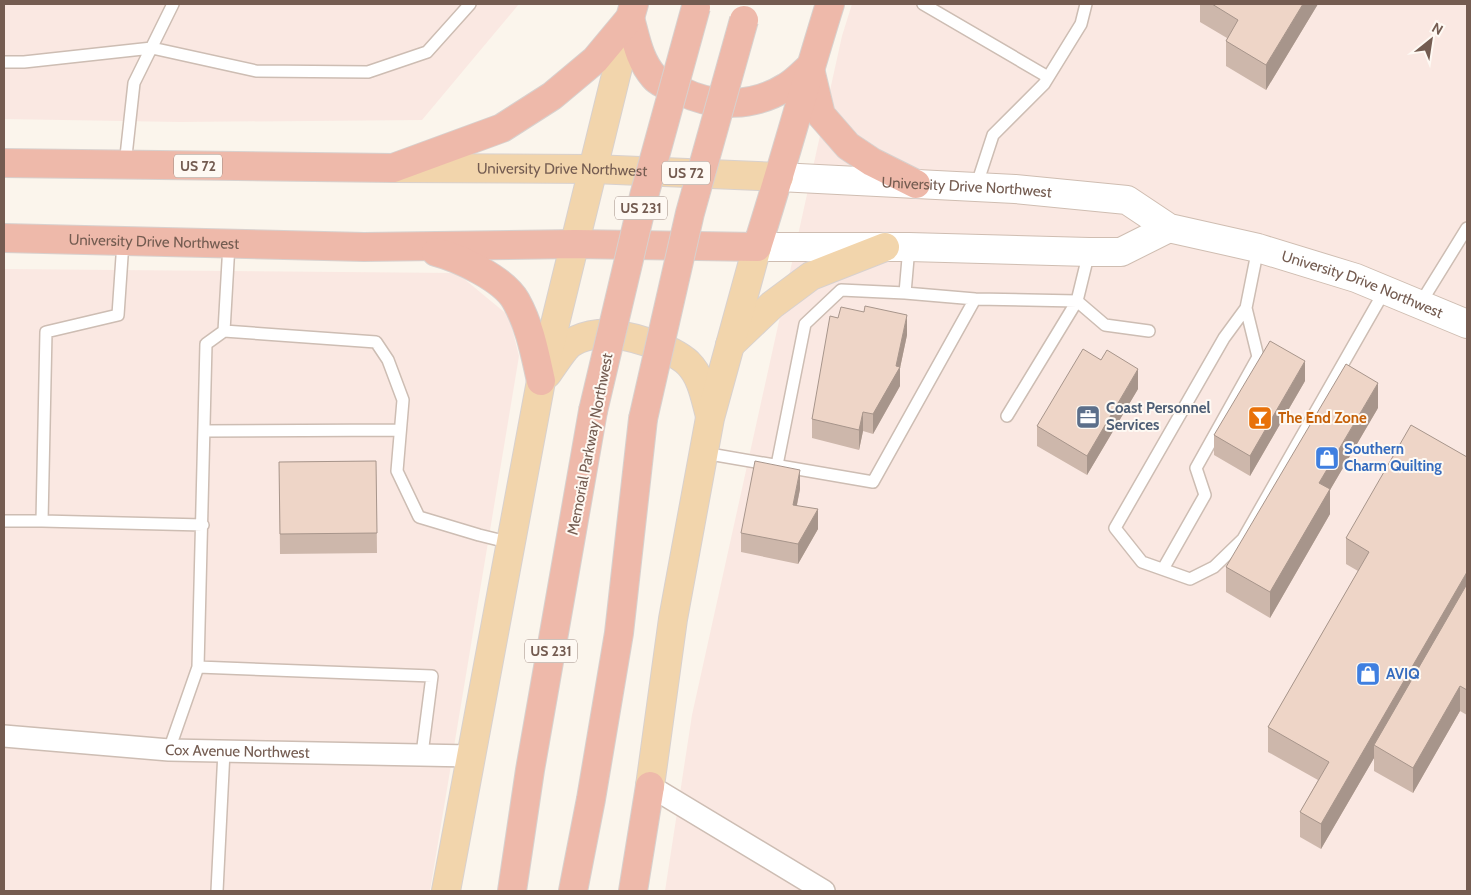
<svg xmlns="http://www.w3.org/2000/svg" width="1471" height="895" font-family="Cabin,sans-serif">
	<style>
		.commercial { fill: #fae8e2 }
		.lines { fill: none; stroke-linecap: round; stroke-linejoin: round }
		.lane-casing { stroke: #cdbdb3; stroke-width: 14 }
		.street-casing { stroke: #cdbdb3; stroke-width: 24 }
		.secondary-casing { stroke: #cfbdb1; stroke-width: 30 }
		.primary-casing { stroke: #d8d1ce; stroke-width: 30 }
		.highway-casing { stroke: #d8d1ce; stroke-width: 30 }
		.lane { stroke: #fff; stroke-width: 11 }
		.street { stroke: #fff; stroke-width: 21 }
		.secondary { stroke: #fff; stroke-width: 28 }
		.primary { stroke: #f2d5ac; stroke-width: 28 }
		.highway { stroke: #eeb9aa; stroke-width: 28 }
		.highway-bridge-casing { stroke: #d8d1ce; stroke-width: 30; stroke-linecap: butt }
		.highway-bridge { stroke: #eeb9aa; stroke-width: 28 }
		.wall { fill: #cdb7ab }
		.shaded-wall { fill: #a7958b }
		.building { fill: #eed5c7; stroke: #a7958b }
		.labels { text-anchor: middle; stroke-width: 4; stroke-linejoin: round; paint-order: stroke }
		.shield { fill: #fef9f3; stroke: #9d8b82; stroke-width: 1 }
		.shield-label { font-size: 14px; font-weight: bold; fill: #745c51 }
		.street-label { font-size: 15px; fill: #745c51; stroke: #fef9f3 }
		.service-label { font-size: 15px; font-weight: bold; fill: #4e5e75; stroke: #fef9f3; text-anchor: start }
		.food-label { font-size: 15px; font-weight: bold; fill: #c56008; stroke: #fef9f3; text-anchor: start }
		.shop-label { font-size: 15px; font-weight: bold; fill: #366cbe; stroke: #fef9f3; text-anchor: start }
	</style>
	<rect width="100%" height="100%" fill="#fbf5ec"/>
	<path class="commercial" d="M 4,4 L 519,4 L 422,120 L 180,122 L 4,119 Z
		M 852,4 L 1467,4 L 1467,891 L 665,891 L 692,715 L 842,36 Z
		M 4,269 L 457,273 L 509,316 L 519,356 L 430,891 L 4,891 Z"/>
	<g class="lines">
		<defs>
			<path id="lane" d="M 923,4 L 1048,77
				M 4,62 L 24,62 L 152,48 L 256,71 L 368,72 L 427,52 L 470,4
				M 125,165 L 134,83 L 173,4
				M 976,187 L 993,135 L 1044,84 L 1081,24 L 1086,4
				M 123,242 L 118,315 L 46,332 L 42,521 L 203,525
				M 1258,248 L 1246,308 L 1224,338 L 1115,528 L 1142,562 L 1190,579 L 1214,567 L 1243,539 L 1385,290
				M 905,293 L 909,247
				M 1420,304 L 1467,228
				M 224,331 L 376,342 L 388,360 L 403,400 L 397,471 L 419,517 L 479,535 L 511,543
				M 1007,416 L 1077,301 L 1089,252
				M 204,431 L 400,430
				M 704,453 L 873,482 L 975,299 L 1077,301 L 1105,325 L 1149,331
				M 777,465 L 805,324 L 841,290 L 905,293 L 975,299
				M 4,521 L 42,521
				M 1163,569 L 1205,495 L 1196,468 L 1258,357 L 1246,308
				M 198,667 L 432,676 L 422,754
				M 169,750 L 198,667 L 206,344 L 224,331 L 229,244
				M 217,891 L 224,751"/>
			<g id="street">
				<path id="s1" d="M 4,736 L 169,750 L 471,756"/>
				<path d="M 650,786 L 824,891"/>
			</g>
			<g id="secondary">
				<path id="s2" d="M 779,177 L 1015,189 L 1127,200 L 1169,228 L 1258,248 L 1356,278 L 1467,324"/>
				<path d="M 757,247 L 909,247 L 1089,252 L 1121,252 L 1169,228"/>
			</g>
			<g id="primary">
				<path id="s3" d="M 394,168 L 593,169 L 779,177"/>
				<path d="M 730,345 L 772,305 L 811,276 L 885,247"/>
				<path d="M 547,374 C 553,366 565,346 573,342 C 579,338 591,335 599,334 C 622,332 671,347 688,363 C 702,377 705,398 710,416"/>
				<path d="M 650,786 L 673,619 L 710,418 L 757,247"/>
				<path d="M 446,891 L 541,381 L 630,18"/>
			</g>
			<g id="highway">
				<path d="M 630,18 C 636,39 639,60 654,77 C 660,84 672,87 681,91 C 714,108 754,107 786,87 C 795,82 802,74 810,67"/>
				<path d="M 810,69 L 821,115 L 848,146 L 872,162 L 916,184"/>
				<path d="M 4,163 L 393,168 L 502,128 L 552,96 L 595,60 L 630,18 L 634,4"/>
				<path id="s4" d="M 4,238 L 364,247 L 575,244 L 757,247 C 783,166 805,84 830,4"/>
				<path d="M 436,252 C 459,258 504,279 516,301 C 530,326 535,354 541,381"/>
				<path d="M 512,891 L 530,770 L 593,411"/>
				<path d="M 573,891 L 591,799 L 619,633 L 643,419"/>
				<path d="M 633,891 L 650,786"/>
			</g>
		</defs>
		<use href="#lane" class="lane-casing"/>
		<use href="#street" class="street-casing"/>
		<use href="#secondary" class="secondary-casing"/>
		<use href="#primary" class="primary-casing"/>
		<use href="#highway" class="highway-casing"/>
		<use href="#lane" class="lane"/>
		<use href="#street" class="street"/>
		<use href="#secondary" class="secondary"/>
		<use href="#primary" class="primary"/>
		<use href="#highway" class="highway"/>
		<defs>
			<path id="highway-bridge" d="M 593,411 L 644,196 L 696,7
				M 643,419 L 690,213 L 744,20"/>
		</defs>
		<use href="#highway-bridge" class="highway-bridge-casing"/>
		<use href="#highway-bridge" class="highway-bridge"/>
	</g>
	<path class="wall" d="M 1200,4 L 1318,4 L 1266,90 L 1226,66 L 1226,41 L 1227,38 L 1200,22 Z
		M 838,318 L 907,335 L 900,368 L 900,386 L 873,434 L 863,431 L 859,450 L 812,438 L 812,419 Z
		M 1305,381 L 1250,476 L 1214,455 L 1214,435 Z
		M 1138,389 L 1087,475 L 1037,446 L 1037,426 Z
		M 1378,408 L 1330,490 L 1330,514 L 1270,618 L 1226,592 L 1226,567 Z
		M 1467,457 L 1467,715 L 1460,711 L 1413,793 L 1374,771 L 1374,758 L 1321,849 L 1300,837 L 1300,812 L 1318,780 L 1268,752 L 1268,727 L 1358,571 L 1346,564 L 1346,538 Z
		M 376,461 L 377,553 L 280,554 L 279,462 Z
		M 800,489 L 797,505 L 818,529 L 798,564 L 741,552 L 741,533 Z"/>
	<path class="shaded-wall" d="M 1303,4 L 1318,4 L 1266,90 L 1266,65 Z
		M 907,315 L 907,335 L 900,368 L 900,386 L 873,434 L 873,414 L 896,366 Z
		M 1305,361 L 1305,381 L 1250,476 L 1250,456 Z
		M 1138,369 L 1138,389 L 1087,475 L 1087,456 Z
		M 1378,383 L 1378,408 L 1330,490 L 1330,514 L 1270,618 L 1270,592 L 1319,483 Z
		M 863,412 L 863,431 L 859,450 L 859,430 Z
		M 800,470 L 800,489 L 793,524 L 793,505 Z
		M 818,509 L 818,529 L 798,564 L 798,544 Z
		M 1467,572 L 1467,597 L 1374,745 L 1374,758 L 1321,849 L 1321,824 Z
		M 1460,686 L 1460,711 L 1413,793 L 1413,768 Z"/>
	<path class="building" d="M 1212,4 L 1303,4 L 1266,65 L 1226,41 L 1238,20 Z
		M 865,306 L 907,315 L 896,366 L 900,367 L 873,414 L 863,412 L 859,430 L 812,419 L 830,316 L 838,318 L 841,307 L 864,312 Z
		M 1270,341 L 1305,361 L 1250,456 L 1214,435 Z
		M 1083,349 L 1101,360 L 1107,350 L 1138,369 L 1087,456 L 1037,426 Z
		M 1346,364 L 1378,383 L 1319,483 L 1330,489 L 1270,592 L 1226,567 Z
		M 1411,425 L 1467,457 L 1467,572 L 1321,824 L 1300,812 L 1329,762 L 1268,727 L 1369,552 L 1346,538 Z
		M 376,461 L 377,533 L 280,534 L 279,462 Z
		M 755,461 L 800,470 L 793,505 L 818,509 L 798,544 L 741,533 Z
		M 1467,584 L 1467,690 L 1460,686 L 1413,768 L 1374,745 Z"/>
	<defs>
		<symbol id="office-square" viewBox="-11 -11 22 22"><rect x="-9" y="-9" width="18" height="18" rx="4" fill="#5c6f8a" stroke="#fef9f3"/><path d="M-6-3h4V-5.5h4V-3h4V5H-6ZM-1-4.5V-3h2v-1.5ZM-6 0V1H6V0Z" fill="#fff"/></symbol>
		<symbol id="bar-square" viewBox="-11 -11 22 22"><rect x="-9" y="-9" width="18" height="18" rx="4" fill="#e8710a" stroke="#fef9f3"/><path d="M-6-5H6L.8 .8V4.5H3.5V6h-7V4.5H-.8V.8Z" fill="#fff"/></symbol>
		<symbol id="shop-square" viewBox="-11 -11 22 22"><rect x="-9" y="-9" width="18" height="18" rx="4" fill="#3f7fe0" stroke="#fef9f3"/><path d="M-5-2.5h2.3a2.7 3.5 0 0 1 5.4 0H5L5.5 6h-11ZM-1.5-2.5h3a1.5 2.3 0 0 0-3 0Z" fill="#fff"/></symbol>
	</defs>
	<g fill-rule="evenodd">
		<use href="#office-square" x="1074" y="403" width="28" height="28"/>
		<use href="#bar-square" x="1246" y="404" width="28" height="28"/>
		<use href="#shop-square" x="1313" y="444" width="28" height="28"/>
		<use href="#shop-square" x="1354" y="660" width="28" height="28"/>
	</g>
	<g class="labels">
		<g class="shield">
			<rect x="174" y="154.5" width="48" height="23" rx="4"/>
			<rect x="662" y="161.5" width="48" height="23" rx="4"/>
			<rect x="615" y="196.5" width="52" height="23" rx="4"/>
			<rect x="525" y="639.5" width="52" height="23" rx="4"/>
		</g>
		<g class="shield-label">
			<text x="198" y="171">US 72</text>
			<text x="686" y="178">US 72</text>
			<text x="641" y="213">US 231</text>
			<text x="551" y="656">US 231</text>
		</g>
		<g class="street-label">
			<text dy="5" stroke="none"><textPath href="#s3" startOffset="168">University Drive Northwest</textPath></text>
			<text dy="5" stroke="none"><textPath href="#s2" startOffset="188">University Drive Northwest</textPath></text>
			<text dy="5" stroke="none"><textPath href="#s4" startOffset="150">University Drive Northwest</textPath></text>
			<text dy="5" stroke="none"><textPath href="#s2" startOffset="601">University Drive Northwest</textPath></text>
			<text transform="translate(590 444) rotate(-79)" y="5">Memorial Parkway Northwest</text>
			<text dy="5" stroke="none"><textPath href="#s1" startOffset="234">Cox Avenue Northwest</textPath></text>
		</g>
		<g class="service-label">
			<text x="1106" y="413">Coast Personnel<tspan x="1106" dy="17">Services</tspan></text>
		</g>
		<g class="food-label">
			<text x="1278" y="423">The End Zone</text>
		</g>
		<g class="shop-label">
			<text x="1344" y="454">Southern<tspan x="1344" dy="17">Charm Quilting</tspan></text>
			<text x="1386" y="679">AVIQ</text>
		</g>
	</g>
	<rect width="1471" height="895" fill="none" stroke="#745c51" stroke-width="10"/>
	<g transform="translate(1431 40) rotate(30)" stroke="#fef9f3" stroke-width="4" paint-order="stroke">
	<path d="M0-4L9 19L0 12L-9 19Z" fill="#745c51"/>
	<text y="-8" font-size="14" font-weight="bold" text-anchor="middle" fill="#745c51">N</text>
	</g>
</svg>
